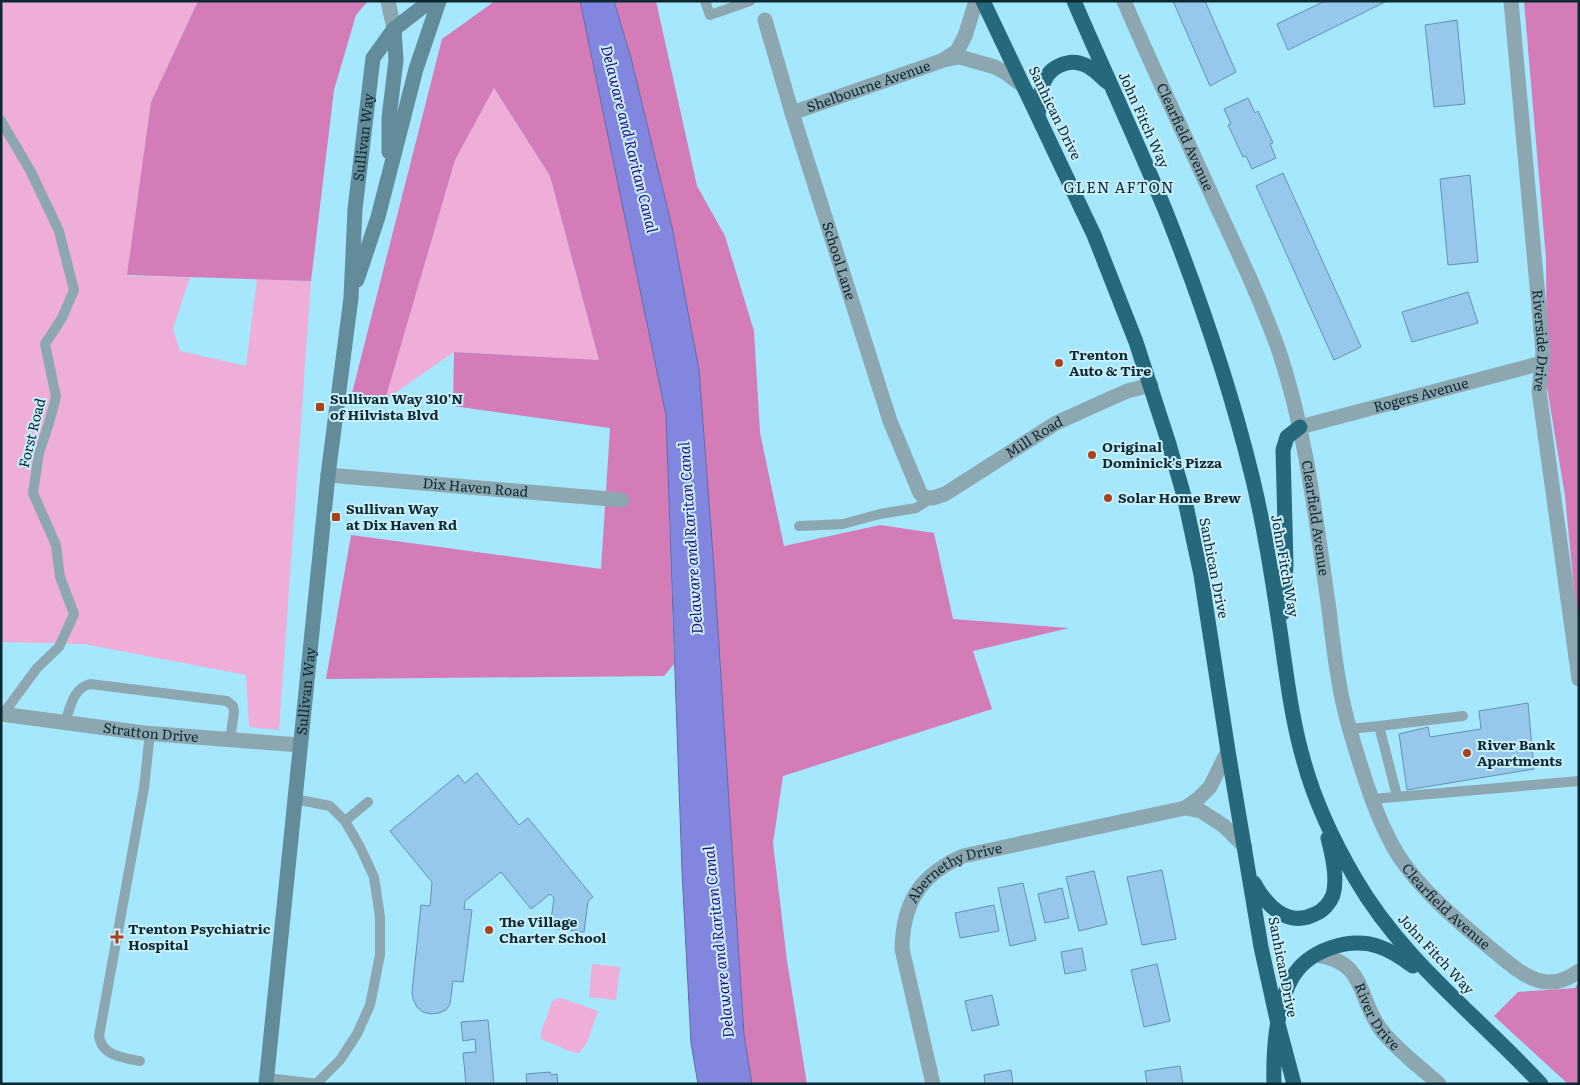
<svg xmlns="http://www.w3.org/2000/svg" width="1580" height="1085" font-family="Literata,serif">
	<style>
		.green { fill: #eeaed7 }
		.forest { fill: #d37cb7 }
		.water { fill: #8386df; stroke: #5f6aaa }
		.building { fill: #97c8ec; stroke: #6191b3 }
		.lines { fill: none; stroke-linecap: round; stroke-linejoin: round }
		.lane { stroke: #8ca7b0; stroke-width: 10 }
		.street { stroke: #8ca7b0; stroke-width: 15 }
		.secondary { stroke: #638c9a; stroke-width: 15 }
		.highway { stroke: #26697c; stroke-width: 15 }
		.poi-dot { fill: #a84319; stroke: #caf0fd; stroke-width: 2 }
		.labels { text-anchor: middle; stroke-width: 4; stroke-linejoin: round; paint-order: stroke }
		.street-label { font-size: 14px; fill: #0c2830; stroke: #caf0fd }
		.poi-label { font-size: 14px; font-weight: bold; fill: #0c2830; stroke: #caf0fd; text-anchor: start }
		.water-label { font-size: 15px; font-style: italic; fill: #240975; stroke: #caf0fd }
		.neighbourhood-label { font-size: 15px; letter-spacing: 1px; fill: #0c2830; stroke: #caf0fd }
	</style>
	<rect width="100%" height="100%" fill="#a5e7fd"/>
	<path class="green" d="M 1,1 L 198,1 L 151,102 L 128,276 L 190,277 L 173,329 L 180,351 L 246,366 L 257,279 L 311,281 L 279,730 L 249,727 L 246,675 L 84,644 L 1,642 Z
		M 494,88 L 550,176 L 599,360 L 454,352 L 385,400 L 455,160 Z
		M 592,964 L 620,967 L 616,1000 L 589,997 Z
		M 561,998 L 598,1011 L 587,1043 L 579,1053 L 572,1052 L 541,1039 L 541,1032 L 552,1002 L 556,999 Z"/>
	<path class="forest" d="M 198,1 L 368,1 L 356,15 L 334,90 L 311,281 L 127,275 L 151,102 Z
		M 495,1 L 580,1 L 666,415 L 674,664 L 664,676 L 326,679 L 351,535 L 601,569 L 610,428 L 453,406 L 454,352 L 599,360 L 550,176 L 494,88 L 455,160 L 385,400 L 350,401 L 442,39 Z
		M 614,1 L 656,1 L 697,186 L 725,236 L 754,331 L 760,433 L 784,546 L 880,525 L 934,533 L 953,619 L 1069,628 L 973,651 L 992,709 L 783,776 L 773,843 L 787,961 L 807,1084 L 752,1084 L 744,1035 L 714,568 L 699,370 L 672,227 L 631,58 Z
		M 1524,1 L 1579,1 L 1579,640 L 1565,496 L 1547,387 L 1546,259 Z
		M 1579,981 L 1579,1084 L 1568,1084 L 1494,1016 L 1518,992 L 1575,988 Z"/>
	<path class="water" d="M 580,1 L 614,1 L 631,58 L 672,227 L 699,370 L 714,568 L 744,1035 L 752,1084 L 698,1084 L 691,1043 L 682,871 L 666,415 Z"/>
	<path class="building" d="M 1173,1 L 1205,1 L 1236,72 L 1210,86 Z
		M 1325,1 L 1387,1 L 1288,50 L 1277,24 Z
		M 1457,20 L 1465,104 L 1434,107 L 1425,25 Z
		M 1248,98 L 1255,113 L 1258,111 L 1273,143 L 1270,144 L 1276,158 L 1252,169 L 1246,156 L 1243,157 L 1228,125 L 1231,124 L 1224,109 Z
		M 1283,173 L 1361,347 L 1334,360 L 1256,186 Z
		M 1470,175 L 1478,262 L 1448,265 L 1440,179 Z
		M 1468,292 L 1478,323 L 1412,342 L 1402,312 Z
		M 1528,703 L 1534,769 L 1407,790 L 1399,734 L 1428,727 L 1430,737 L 1481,729 L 1479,711 Z
		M 477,773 L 519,825 L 528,818 L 593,897 L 588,901 L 584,932 L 550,928 L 554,898 L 550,894 L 531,909 L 501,872 L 465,901 L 464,909 L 472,910 L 463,982 L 453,981 L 450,1004 L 446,1010 L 439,1013 L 431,1014 L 423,1012 L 417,1007 L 413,999 L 412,992 L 421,905 L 430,906 L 432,882 L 390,831 L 458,775 L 465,783 Z
		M 1162,870 L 1176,939 L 1142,945 L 1127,877 Z
		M 1094,871 L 1107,924 L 1079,931 L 1066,877 Z
		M 1023,883 L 1036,940 L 1010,946 L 998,888 Z
		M 1062,888 L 1069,918 L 1045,923 L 1038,894 Z
		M 994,905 L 999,931 L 960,938 L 955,913 Z
		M 1082,948 L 1086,970 L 1065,974 L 1061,952 Z
		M 1157,964 L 1170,1021 L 1144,1027 L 1131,970 Z
		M 992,995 L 999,1025 L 972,1031 L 965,1001 Z
		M 488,1020 L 494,1084 L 466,1084 L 463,1053 L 476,1052 L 475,1039 L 463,1041 L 461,1022 Z
		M 1180,1066 L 1183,1084 L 1147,1084 L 1145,1071 Z
		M 1011,1070 L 1013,1084 L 985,1084 L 984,1075 Z
		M 550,1072 L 551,1075 L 557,1074 L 558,1084 L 527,1084 L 526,1074 Z"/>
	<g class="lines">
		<path class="lane" d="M 705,1 L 710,15 L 750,1
			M 1,121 L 30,170 L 59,231 L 74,290 L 62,318 L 45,344 L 56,397 L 49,423 L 39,453 L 33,493 L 56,545 L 60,577 L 74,614 L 59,647 L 37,668 L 3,714
			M 799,526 L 843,524 L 880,514 L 916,508 L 930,499
			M 65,723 C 70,708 73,688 90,684 L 227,701 L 233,706 L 234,712 L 230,740
			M 1350,729 L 1379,726
			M 1397,796 L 1379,726 L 1463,716
			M 295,799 L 330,806 L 345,821 L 360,847 L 374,877 L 380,917 L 380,955 L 370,1005 L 357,1034 L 340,1060 L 318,1082
			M 1372,799 L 1579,781
			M 345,821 L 368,802
			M 140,1061 C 123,1058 102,1056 99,1036 L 144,788 L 150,733
			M 267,1078 L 319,1084"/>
		<g class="street">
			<path d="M 388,1 L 394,29"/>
			<path id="s1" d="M 1124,1 C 1154,71 1187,140 1218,209 C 1240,256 1262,303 1279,351 C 1307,435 1316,522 1329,609 C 1332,635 1335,662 1340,688 C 1345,718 1355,748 1364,776 C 1373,804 1383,830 1398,855 C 1423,893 1459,922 1495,952 C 1522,974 1545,996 1579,971"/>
			<path id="s2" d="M 1511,1 L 1543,352 L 1539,391 L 1579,679"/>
			<path id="s3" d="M 765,20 L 792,113 L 890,421 L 920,493 C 928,502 935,497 945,494 L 1056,423 L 1127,391 L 1151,385"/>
			<path d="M 945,59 L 957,51 L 965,36 L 976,1"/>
			<path id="s4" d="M 792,113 L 944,60 L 960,57 L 995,67 L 1006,73 L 1023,86"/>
			<path id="s5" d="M 1300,427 L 1542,363"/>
			<path id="s6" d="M 328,475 L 622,500"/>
			<path id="s7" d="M 1,714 L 144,733 L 300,745"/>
			<path d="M 1185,808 L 1201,811 L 1224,826 L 1245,847"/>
			<path id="s8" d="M 1316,955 C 1368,962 1356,998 1382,1031 C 1398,1051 1420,1067 1439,1084"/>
			<path id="s9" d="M 933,1084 L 902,949 C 903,902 920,875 963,856 L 1185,808 L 1198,799 L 1210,787 L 1228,751"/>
		</g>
		<g class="secondary">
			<path d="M 389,152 L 389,118 L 396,60 L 394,29"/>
			<path d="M 357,280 L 378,217 L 416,69 L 439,1"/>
			<path id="s10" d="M 266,1084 L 328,475 L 351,298 L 355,209 L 373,58 L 394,29 L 430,1"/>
		</g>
		<path class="highway" d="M 983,1 L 1094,235 L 1136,342 L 1169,444 L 1184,496 L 1201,575 L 1228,751 L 1261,947 L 1278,1024 L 1294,1084
			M 1074,1 C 1104,71 1137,141 1166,212 C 1200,298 1230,386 1252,476 C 1265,529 1273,584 1281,637 C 1287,679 1292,721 1304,762 C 1315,802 1334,842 1355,878 C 1403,961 1477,1015 1541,1084
			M 1038,117 C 1040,94 1040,69 1067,63 C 1075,61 1082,63 1089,67 C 1096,71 1101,77 1107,82
			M 1283,613 L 1286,565 L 1283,450 L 1287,437 L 1300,427
			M 1254,883 C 1266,905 1287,928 1315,914 C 1323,911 1330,903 1333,895 C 1338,878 1332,854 1328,838
			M 1274,1084 C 1273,1052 1276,1006 1292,978 C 1308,950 1350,936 1380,947 C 1392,951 1403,959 1413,966"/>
	</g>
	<g class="poi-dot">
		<circle cx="1059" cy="363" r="5"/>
		<rect x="315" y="402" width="10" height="10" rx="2.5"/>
		<circle cx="1092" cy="455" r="5"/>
		<circle cx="1108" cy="498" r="5"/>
		<rect x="331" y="512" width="10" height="10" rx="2.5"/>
		<circle cx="1467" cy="753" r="5"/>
		<circle cx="489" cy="930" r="5"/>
		<path d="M114.5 929.5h5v5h5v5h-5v5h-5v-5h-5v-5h5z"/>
	</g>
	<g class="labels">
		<g class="street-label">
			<text dy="5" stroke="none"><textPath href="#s4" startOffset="81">Shelbourne Avenue</textPath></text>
			<text transform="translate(1055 113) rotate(64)" y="5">Sanhican Drive</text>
			<text transform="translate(1144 120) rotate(66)" y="5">John Fitch Way</text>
			<text dy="5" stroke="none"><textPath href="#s10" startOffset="952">Sullivan Way</textPath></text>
			<text dy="5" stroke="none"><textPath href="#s1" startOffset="149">Clearfield Avenue</textPath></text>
			<text dy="5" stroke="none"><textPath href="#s3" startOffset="252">School Lane</textPath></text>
			<text dy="5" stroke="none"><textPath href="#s2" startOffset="341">Riverside Drive</textPath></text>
			<text dy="5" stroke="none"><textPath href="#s5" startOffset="125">Rogers Avenue</textPath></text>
			<text transform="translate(32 433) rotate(-76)" y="5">Forst Road</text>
			<text dy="5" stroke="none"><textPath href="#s3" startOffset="631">Mill Road</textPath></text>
			<text dy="5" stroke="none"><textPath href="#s6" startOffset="148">Dix Haven Road</textPath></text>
			<text dy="5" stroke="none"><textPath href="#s1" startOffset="554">Clearfield Avenue</textPath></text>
			<text transform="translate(1285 566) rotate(80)" y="5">John Fitch Way</text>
			<text transform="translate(1214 568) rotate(79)" y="5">Sanhican Drive</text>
			<text dy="5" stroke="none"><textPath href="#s10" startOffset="395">Sullivan Way</textPath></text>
			<text dy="5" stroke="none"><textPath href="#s7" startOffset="151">Stratton Drive</textPath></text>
			<text dy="5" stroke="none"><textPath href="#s9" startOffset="242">Abernethy Drive</textPath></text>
			<text dy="5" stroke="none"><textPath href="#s1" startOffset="974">Clearfield Avenue</textPath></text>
			<text transform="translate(1436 954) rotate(47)" y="5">John Fitch Way</text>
			<text transform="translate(1283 967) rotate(79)" y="5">Sanhican Drive</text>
			<text dy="5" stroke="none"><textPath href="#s8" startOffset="92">River Drive</textPath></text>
		</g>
		<g class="poi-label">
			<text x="1069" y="360">Trenton<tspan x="1069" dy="16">Auto &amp; Tire</tspan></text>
			<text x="330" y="404">Sullivan Way 310'N<tspan x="330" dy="16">of Hilvista Blvd</tspan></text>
			<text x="1102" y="452">Original<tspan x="1102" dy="16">Dominick's Pizza</tspan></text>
			<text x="1118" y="503">Solar Home Brew</text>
			<text x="346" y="514">Sullivan Way<tspan x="346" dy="16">at Dix Haven Rd</tspan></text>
			<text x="1477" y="750">River Bank<tspan x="1477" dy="16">Apartments</tspan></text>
			<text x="499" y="927">The Village<tspan x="499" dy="16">Charter School</tspan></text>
			<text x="128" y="934">Trenton Psychiatric<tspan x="128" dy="16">Hospital</tspan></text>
		</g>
		<g class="water-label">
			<text transform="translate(629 139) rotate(76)" y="5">Delaware and Raritan Canal</text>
			<text transform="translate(691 538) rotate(-94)" y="5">Delaware and Raritan Canal</text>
			<text transform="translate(719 942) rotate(-96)" y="5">Delaware and Raritan Canal</text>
		</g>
		<g class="neighbourhood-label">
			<text x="1119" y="193">GLEN AFTON</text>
		</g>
	</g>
	<rect width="1580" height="1085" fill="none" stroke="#0c2830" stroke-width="5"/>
</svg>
